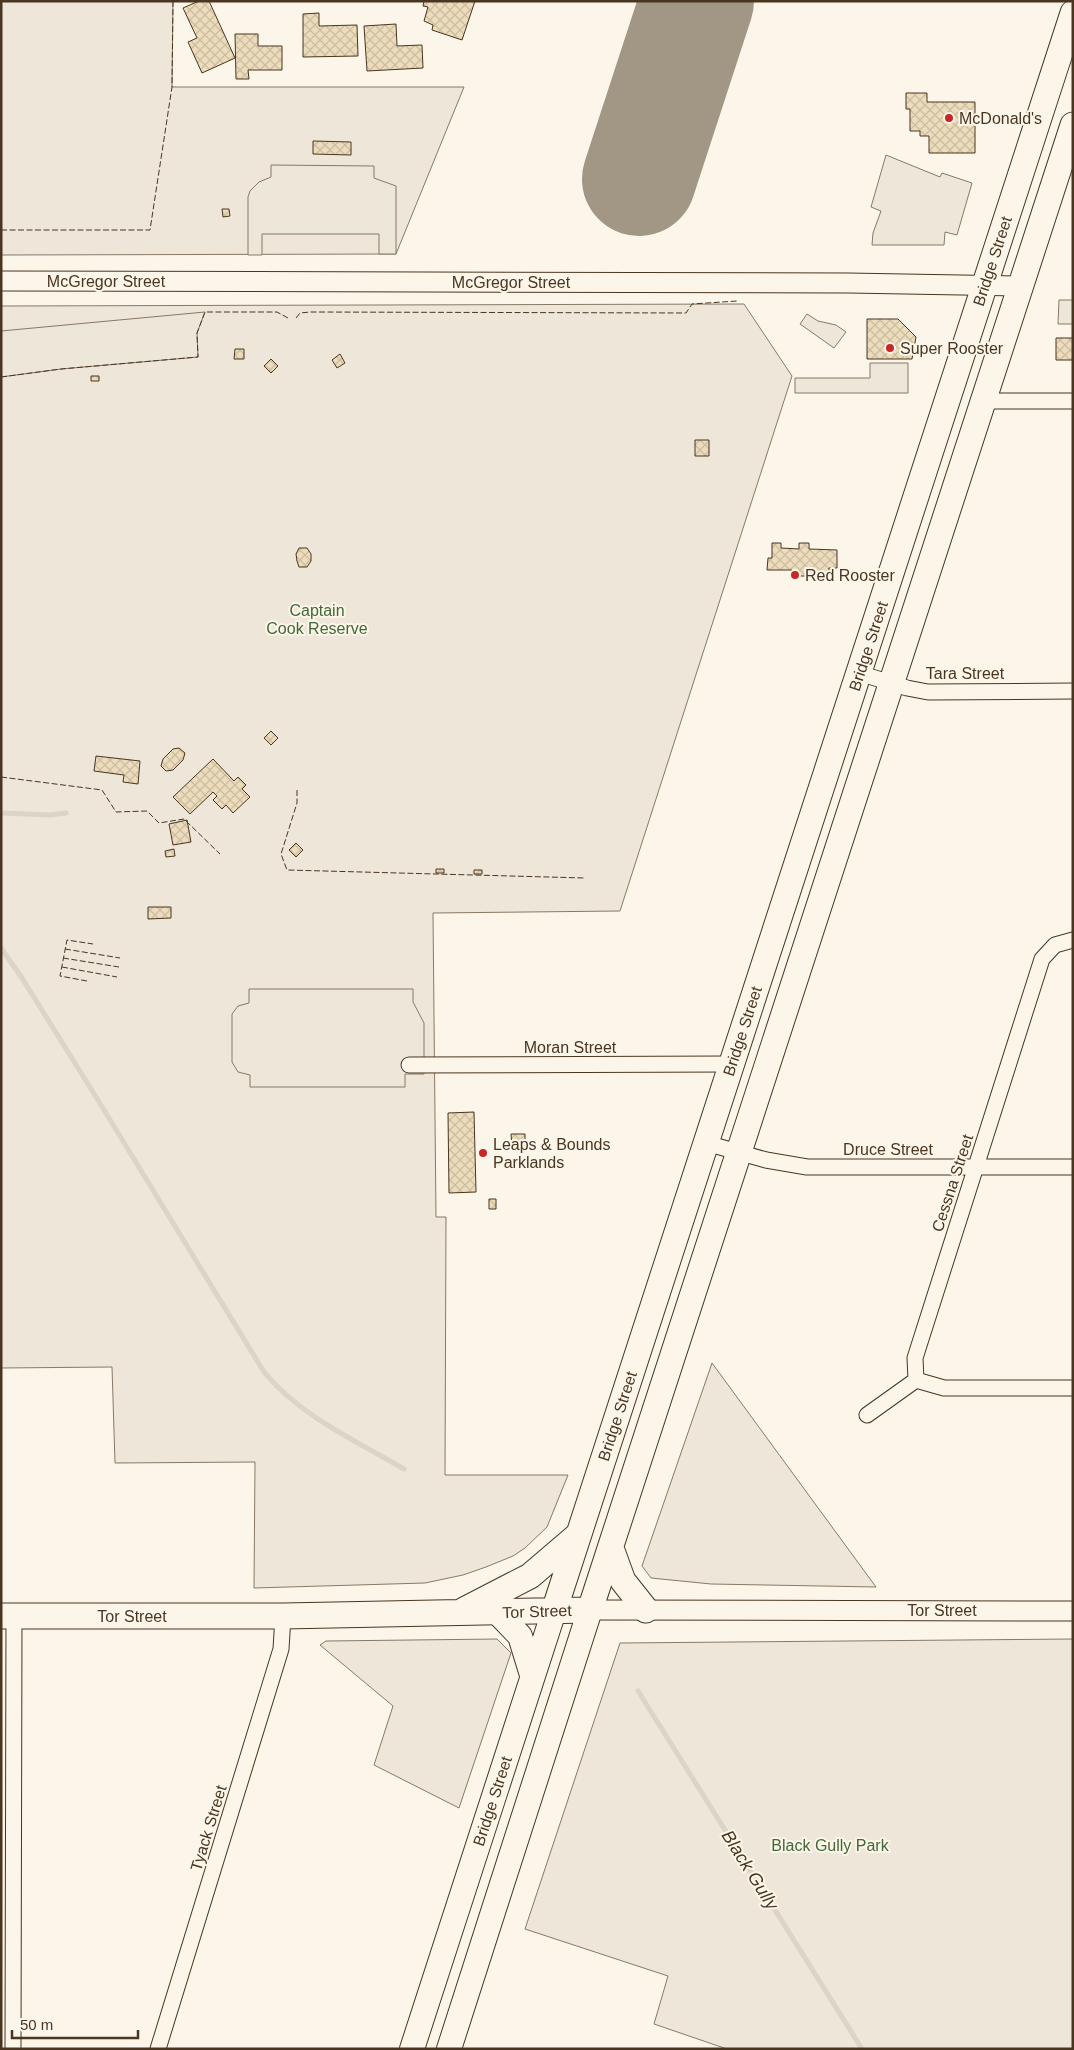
<svg xmlns="http://www.w3.org/2000/svg" width="1074" height="2050" font-family="Helvetica,sans-serif">
	<style>
		.park { fill: #ede6d9; stroke: #887966 }
		.parking { fill: #ede7d9; stroke: #887966 }
		.lines { fill: none; stroke-linecap: round; stroke-linejoin: round }
		.stream { stroke: #dcd4c6; stroke-width: 5 }
		.runway { stroke: #a29684; stroke-width: 114 }
		.building { fill: url(#building-cross-hatch); stroke: #4a3520 }
		.minor-casing { stroke: #4a3520; stroke-width: 17 }
		.tertiary-casing { stroke: #4a3520; stroke-width: 21 }
		.primary-casing { stroke: #4a3520; stroke-width: 26 }
		.trunk-casing { stroke: #4a3520; stroke-width: 27 }
		.minor { stroke: #fbf6e9; stroke-width: 15 }
		.tertiary { stroke: #fbf6e9; stroke-width: 19 }
		.primary { stroke: #fbf6e9; stroke-width: 24 }
		.trunk { stroke: #fbf6e9; stroke-width: 25 }
		.fence { stroke: #4a3520; stroke-width: 1; stroke-dasharray: 6 2.5; stroke-linecap: butt }
		.poi-dot { fill: #c62828; stroke: #fbf6e9; stroke-width: 2 }
		.labels { text-anchor: middle; stroke-width: 4; stroke-linejoin: round; paint-order: stroke }
		.poi-label { font-size: 16px; fill: #4a3520; stroke: #fbf6e9; text-anchor: start }
		.street-label { font-size: 16px; fill: #4a3520; stroke: #fbf6e9 }
		.park-label { font-size: 16px; fill: #436837; stroke: #fbf6e9 }
		.water-label { font-size: 18px; font-style: italic; fill: #4a3520; stroke: #fbf6e9 }
	</style>
	<defs>
		<pattern id="building-cross-hatch" width="8" height="8" patternUnits="userSpaceOnUse" patternTransform="scale(1.25)"><rect width="8" height="8" fill="#ecdcbc"/><path d="M0 0l8 8M0 8l8-8" fill="none" stroke="#ccbda1"/></pattern>
	</defs>
	<rect width="100%" height="100%" fill="#fbf6e9"/>
	<path class="park" d="M 1,1 L 173,1 L 172,87 L 464,87 L 396,254 L 1,255 Z
		M 744,304 L 792,376 L 620,911 L 433,913 L 436,1217 L 446,1217 L 445,1475 L 568,1475 L 547,1527 L 525,1548 L 513,1556 L 486,1567 L 463,1575 L 425,1583 L 254,1588 L 255,1462 L 115,1463 L 112,1367 L 1,1368 L 1,306 Z
		M 712,1363 L 876,1587 L 711,1584 L 651,1578 L 642,1566 Z
		M 497,1639 L 511,1653 L 459,1808 L 374,1765 L 393,1706 L 320,1645 L 326,1641 Z
		M 1073,1639 L 1073,2049 L 727,2049 L 654,2024 L 668,1976 L 525,1929 L 620,1643 Z"/>
	<path class="parking" d="M 886,155 L 940,177 L 942,173 L 972,183 L 957,235 L 945,232 L 944,245 L 872,245 L 873,233 L 881,211 L 871,207 Z
		M 271,165 L 374,166 L 374,178 L 396,186 L 396,254 L 379,254 L 379,234 L 262,234 L 262,255 L 248,255 L 248,197 L 250,191 L 259,182 L 271,177 Z
		M 1059,300 L 1073,300 L 1073,324 L 1058,324 Z
		M 205,312 L 197,333 L 198,357 L 61,369 L 1,377 L 1,331 Z
		M 807,314 L 818,321 L 836,325 L 846,332 L 834,348 L 800,324 Z
		M 870,363 L 908,363 L 908,393 L 795,393 L 795,378 L 870,378 Z
		M 249,989 L 413,989 L 413,1002 L 424,1023 L 424,1074 L 405,1074 L 405,1087 L 250,1087 L 250,1075 L 238,1072 L 232,1062 L 232,1014 L 238,1006 L 249,1003 Z"/>
	<g class="lines">
		<path class="stream" d="M 1,813 L 50,815 L 66,813
			M 1,948 L 22,978 L 101,1105 L 264,1372 C 300,1416 356,1441 404,1469
			M 638,1691 L 862,2049"/>
		<path class="runway" d="M 639,179 L 697,1"/>
	</g>
	<path class="building" d="M 199,1 L 209,1 L 235,58 L 202,73 L 188,42 L 197,38 L 183,8 Z
		M 424,1 L 475,1 L 462,40 L 432,30 L 433,25 L 424,21 L 428,7 L 423,6 Z
		M 319,13 L 319,26 L 357,25 L 358,56 L 303,57 L 303,14 Z
		M 396,24 L 397,46 L 422,45 L 423,68 L 367,71 L 364,26 Z
		M 235,34 L 258,34 L 258,46 L 282,46 L 282,70 L 248,70 L 249,79 L 236,79 Z
		M 906,93 L 927,93 L 927,102 L 975,102 L 975,153 L 929,153 L 929,136 L 920,136 L 920,131 L 910,131 L 910,109 L 906,109 Z
		M 313,141 L 351,142 L 351,155 L 313,154 Z
		M 222,209 L 229,209 L 230,216 L 223,217 Z
		M 867,319 L 898,319 L 916,337 L 912,359 L 867,359 Z
		M 1056,338 L 1073,338 L 1073,360 L 1056,360 Z
		M 235,349 L 244,349 L 244,359 L 234,359 Z
		M 340,354 L 345,363 L 337,368 L 332,360 Z
		M 271,359 L 278,366 L 271,373 L 264,366 Z
		M 91,376 L 99,376 L 99,381 L 91,381 Z
		M 695,440 L 709,440 L 709,456 L 695,456 Z
		M 772,543 L 781,543 L 781,548 L 799,549 L 799,543 L 809,543 L 809,549 L 837,550 L 837,568 L 829,568 L 829,576 L 791,576 L 792,570 L 767,570 L 768,558 L 772,558 Z
		M 299,548 L 307,548 L 311,554 L 311,561 L 307,567 L 299,567 L 297,561 L 296,554 Z
		M 271,731 L 278,738 L 271,745 L 264,738 Z
		M 179,748 L 185,753 L 183,760 L 173,770 L 166,771 L 161,766 L 163,759 L 173,749 Z
		M 96,756 L 140,761 L 138,784 L 123,782 L 124,775 L 94,771 Z
		M 213,759 L 234,781 L 238,777 L 246,785 L 242,789 L 250,797 L 233,813 L 226,805 L 222,809 L 213,800 L 217,796 L 213,792 L 190,814 L 173,797 Z
		M 187,820 L 191,842 L 173,845 L 169,824 Z
		M 296,843 L 303,850 L 296,857 L 289,850 Z
		M 174,849 L 175,856 L 166,857 L 165,851 Z
		M 436,869 L 444,869 L 444,873 L 436,873 Z
		M 474,870 L 482,870 L 482,874 L 474,874 Z
		M 148,907 L 171,907 L 171,918 L 148,919 Z
		M 474,1112 L 476,1192 L 449,1193 L 448,1113 Z
		M 511,1134 L 525,1134 L 525,1147 L 512,1147 Z
		M 489,1199 L 496,1199 L 496,1209 L 489,1209 Z"/>
	<g class="lines">
		<defs>
			<path id="minor" d="M 983,401 L 1073,401
				M 859,673 L 907,688 L 928,692 L 1073,691
				M 409,1065 L 731,1064
				M 706,1143 L 766,1160 L 807,1167 L 1073,1167
				M 916,1380 L 915,1358 L 1042,959 L 1055,945 L 1073,940
				M 916,1380 L 944,1388 L 1073,1388
				M 867,1415 L 916,1380
				M 13,2049 L 14,1616
				M 158,2049 L 281,1649 L 283,1616"/>
			<path id="tertiary" d="M 1,281 L 848,283 L 1021,286
				M 590,1610 L 1073,1611"/>
			<path id="primary" d="M 498,1613 L 520,1636 L 532,1675
				M 412,2049 L 554,1611
				M 449,2049 L 590,1610"/>
			<path id="trunk" d="M 611,1548 L 623,1581 L 646,1610
				M 464,1610 L 530,1576 L 578,1535
				M 554,1611 L 1073,13
				M 1,1616 L 283,1616 L 590,1610 L 1073,125"/>
		</defs>
		<use href="#minor" class="minor-casing"/>
		<use href="#tertiary" class="tertiary-casing"/>
		<use href="#primary" class="primary-casing"/>
		<use href="#trunk" class="trunk-casing"/>
		<use href="#minor" class="minor"/>
		<use href="#tertiary" class="tertiary"/>
		<use href="#primary" class="primary"/>
		<use href="#trunk" class="trunk"/>
		<path class="fence" d="M 1,230 L 150,230 L 172,87 L 173,1
			M 296,318 L 300,313 L 310,312 L 686,313 L 692,304 L 737,301
			M 1,377 L 61,369 L 198,357 L 197,333 L 205,312 L 277,312 L 288,318
			M 1,777 L 102,790 L 116,812 L 147,811 L 159,823 L 184,819 L 220,854
			M 297,790 L 297,803 L 281,854 L 287,870 L 585,878
			M 65,949 L 120,958
			M 63,958 L 119,967
			M 62,967 L 117,977
			M 87,981 L 60,976 L 67,940 L 93,944"/>
	</g>
	<g class="poi-dot">
		<circle cx="949" cy="118" r="5"/>
		<circle cx="890" cy="348" r="5"/>
		<circle cx="795" cy="575" r="5"/>
		<circle cx="483" cy="1153" r="5"/>
	</g>
	<g class="labels">
		<g class="poi-label">
			<text x="959" y="124">McDonald's</text>
			<text x="900" y="354">Super Rooster</text>
			<text x="805" y="581">Red Rooster</text>
			<text x="493" y="1150">Leaps &amp; Bounds<tspan x="493" dy="18">Parklands</tspan></text>
		</g>
		<g class="street-label">
			<text transform="translate(992 261) rotate(-72)" y="6">Bridge Street</text>
			<text x="106" y="287">McGregor Street</text>
			<text x="511" y="288">McGregor Street</text>
			<text transform="translate(868 646) rotate(-72)" y="6">Bridge Street</text>
			<text x="965" y="679">Tara Street</text>
			<text transform="translate(742 1031) rotate(-72)" y="6">Bridge Street</text>
			<text x="570" y="1053">Moran Street</text>
			<text x="888" y="1155">Druce Street</text>
			<text transform="translate(952 1183) rotate(-72)" y="6">Cessna Street</text>
			<text transform="translate(617 1416) rotate(-72)" y="6">Bridge Street</text>
			<text x="942" y="1616">Tor Street</text>
			<text transform="translate(537 1611) rotate(-2)" y="6">Tor Street</text>
			<text x="132" y="1622">Tor Street</text>
			<text transform="translate(492 1801) rotate(-72)" y="6">Bridge Street</text>
			<text transform="translate(208 1828) rotate(-73)" y="6">Tyack Street</text>
		</g>
		<g class="park-label">
			<text x="317" y="616">Captain<tspan x="317" dy="18">Cook Reserve</tspan></text>
			<text x="830" y="1851">Black Gully Park</text>
		</g>
		<g class="water-label">
			<text transform="translate(750 1870) rotate(58)" y="6">Black Gully</text>
		</g>
	</g>
	<rect width="1074" height="2050" fill="none" stroke="#4a3520" stroke-width="5"/>
	<path d="M12 2030v8h126v-8" fill="none" stroke="#4a3520" stroke-width="2.5"/>
	<text x="20" y="2030" font-size="15" fill="#4a3520" stroke="#fbf6e9" stroke-width="4" paint-order="stroke">50 m</text>
</svg>
